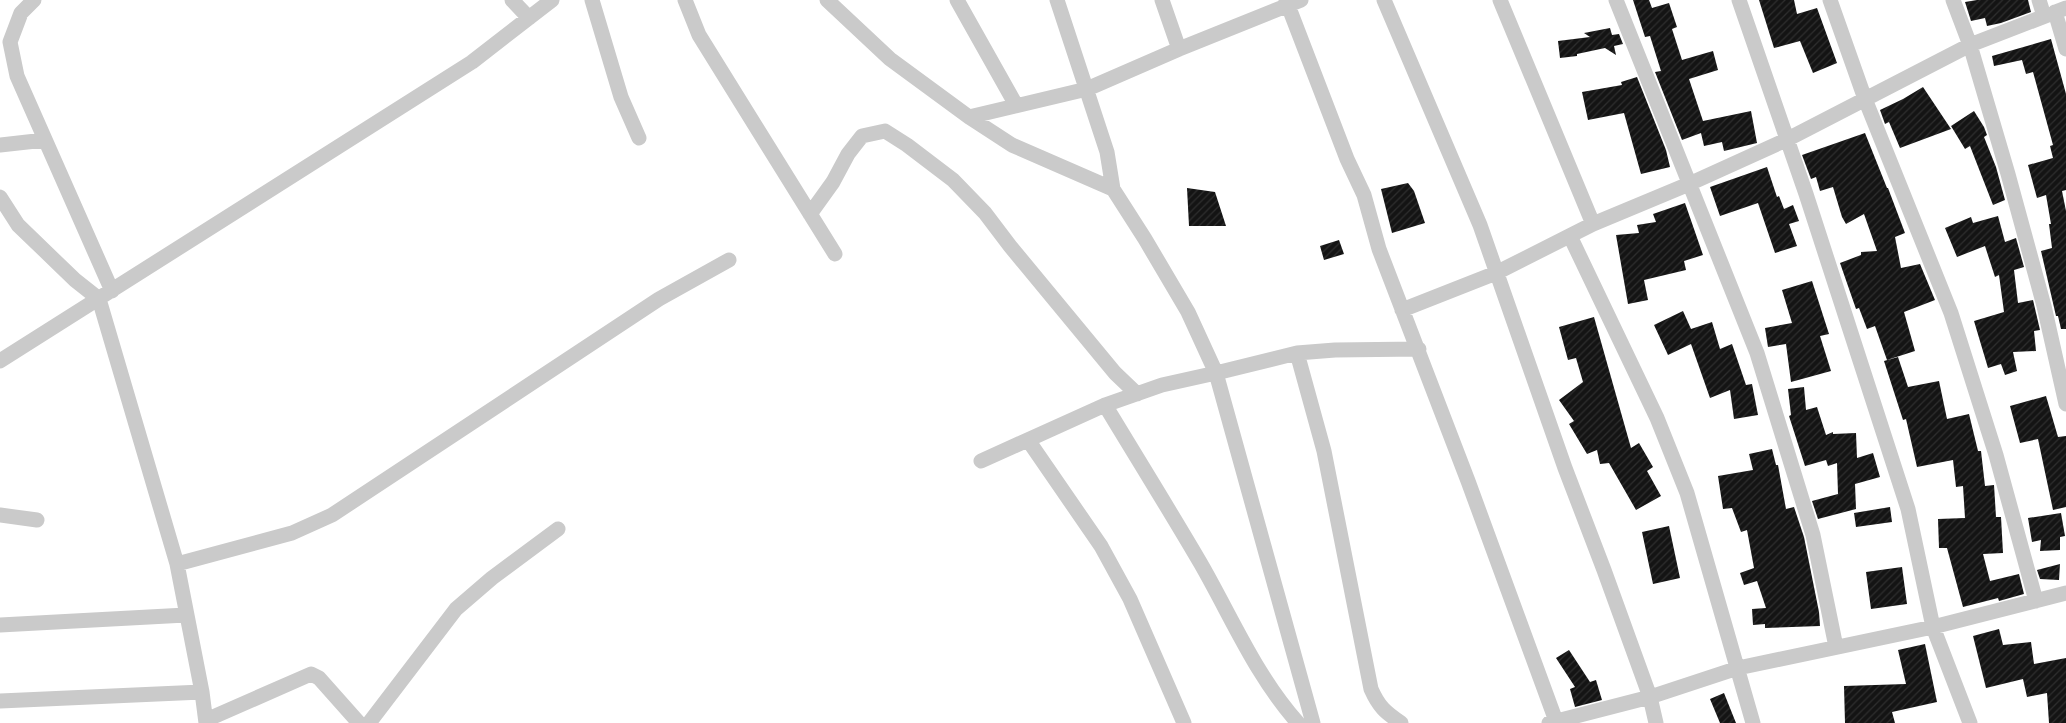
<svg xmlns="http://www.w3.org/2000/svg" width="2066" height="723" font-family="Jost,sans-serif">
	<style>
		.building { fill: url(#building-hatch) }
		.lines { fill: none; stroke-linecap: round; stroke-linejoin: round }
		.street { stroke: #cacaca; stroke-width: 15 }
	</style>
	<defs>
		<pattern id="building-hatch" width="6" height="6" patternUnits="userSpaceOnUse" patternTransform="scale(1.25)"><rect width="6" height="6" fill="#141414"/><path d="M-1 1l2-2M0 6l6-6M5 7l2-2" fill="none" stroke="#2e2e2e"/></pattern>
	</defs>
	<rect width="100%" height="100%" fill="#fff"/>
	<path class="building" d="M 1633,0 L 1649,0 L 1652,8 L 1669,3 L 1677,27 L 1672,29 L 1682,60 L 1713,51 L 1718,70 L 1689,79 L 1703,121 L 1751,111 L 1757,143 L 1724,151 L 1722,142 L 1704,146 L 1701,133 L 1682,140 L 1655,72 L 1661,71 L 1650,36 L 1645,37 Z
		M 1759,0 L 1794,0 L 1797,14 L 1817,8 L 1837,63 L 1813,73 L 1800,41 L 1774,48 Z
		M 1977,0 L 2028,0 L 2031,12 L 2001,23 L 1987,26 L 1985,18 L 1971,21 L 1965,2 Z
		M 1610,28 L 1612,35 L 1619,34 L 1623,44 L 1614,46 L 1616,55 L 1605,48 L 1577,54 L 1577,56 L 1560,58 L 1558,41 L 1590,37 L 1584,33 Z
		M 2051,39 L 2066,94 L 2066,190 L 2062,191 L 2066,211 L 2066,329 L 2061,329 L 2058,316 L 2056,316 L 2041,251 L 2052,248 L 2049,224 L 2051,224 L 2046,195 L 2037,198 L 2028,165 L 2053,158 L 2050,146 L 2053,145 L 2033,72 L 2026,74 L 2022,60 L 1994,66 L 1992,56 Z
		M 1637,77 L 1666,150 L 1670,167 L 1641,174 L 1624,113 L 1588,120 L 1582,92 L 1622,85 L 1621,82 Z
		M 1923,87 L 1951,129 L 1900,148 L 1889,122 L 1885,124 L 1880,110 L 1903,99 Z
		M 1974,111 L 1984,127 L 1987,135 L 1984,137 L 1996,167 L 2005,200 L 1993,205 L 1970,146 L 1965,149 L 1951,126 Z
		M 1865,133 L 1887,188 L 1888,188 L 1905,233 L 1895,237 L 1901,268 L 1920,264 L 1935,300 L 1904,312 L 1915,351 L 1887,360 L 1875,326 L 1867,329 L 1859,308 L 1856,309 L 1840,263 L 1861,255 L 1861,252 L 1877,251 L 1864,214 L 1846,224 L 1842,217 L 1833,187 L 1820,191 L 1816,177 L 1811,179 L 1802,155 Z
		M 1767,167 L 1777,197 L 1779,196 L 1784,209 L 1793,205 L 1799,221 L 1789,224 L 1797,246 L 1775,253 L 1758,203 L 1720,216 L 1710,187 Z
		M 1408,183 L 1414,191 L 1425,223 L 1392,233 L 1381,189 Z
		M 1187,188 L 1215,192 L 1226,226 L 1189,226 Z
		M 1685,203 L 1703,255 L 1684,261 L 1686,270 L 1644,280 L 1648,300 L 1628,304 L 1616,235 L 1639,233 L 1637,225 L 1656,222 L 1653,214 Z
		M 1998,216 L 2005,242 L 2016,238 L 2024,267 L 2014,270 L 2018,303 L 2033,300 L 2040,330 L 2034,331 L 2036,351 L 2013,352 L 2017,371 L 2005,375 L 2001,364 L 1988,368 L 1974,321 L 2004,312 L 1999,275 L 1995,277 L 1985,246 L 1957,257 L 1945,228 L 1971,217 L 1973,223 Z
		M 1339,240 L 1344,254 L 1324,260 L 1320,246 Z
		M 1812,281 L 1829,334 L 1820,336 L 1831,371 L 1791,382 L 1786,344 L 1768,347 L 1765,328 L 1792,323 L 1782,290 Z
		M 1683,311 L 1691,329 L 1712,322 L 1720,349 L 1732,344 L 1746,385 L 1752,384 L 1758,415 L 1734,419 L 1730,390 L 1710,398 L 1691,344 L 1668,355 L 1654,325 Z
		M 1594,317 L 1631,448 L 1639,443 L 1653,467 L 1647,471 L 1661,496 L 1636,510 L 1609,463 L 1600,464 L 1597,450 L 1587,454 L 1569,424 L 1574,421 L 1559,400 L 1583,382 L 1576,358 L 1568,360 L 1559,327 Z
		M 1898,357 L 1908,387 L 1939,381 L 1947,419 L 1969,414 L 1978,451 L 1981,451 L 1985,486 L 1994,485 L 1996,517 L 2001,517 L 2003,553 L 1983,554 L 1990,581 L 2019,574 L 2024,594 L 1999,601 L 1998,598 L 1963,607 L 1947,548 L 1939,548 L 1938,519 L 1965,518 L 1963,486 L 1956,487 L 1953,460 L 1917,467 L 1906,419 L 1903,420 L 1884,361 Z
		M 1804,387 L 1806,410 L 1817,407 L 1826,435 L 1833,432 L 1833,434 L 1856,433 L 1857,458 L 1873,453 L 1880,477 L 1855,484 L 1856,509 L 1818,519 L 1812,501 L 1838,494 L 1837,463 L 1828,466 L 1826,460 L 1805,466 L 1789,416 L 1791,415 L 1788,389 Z
		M 2046,396 L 2058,437 L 2066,436 L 2066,507 L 2053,510 L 2038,439 L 2020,443 L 2010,406 Z
		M 1772,449 L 1776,465 L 1778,465 L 1786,509 L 1794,507 L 1804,537 L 1819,612 L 1820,626 L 1765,628 L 1765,624 L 1753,625 L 1752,609 L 1766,608 L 1757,581 L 1744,585 L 1740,573 L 1754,568 L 1747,530 L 1741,532 L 1732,508 L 1723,509 L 1718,476 L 1753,470 L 1749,454 Z
		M 1890,507 L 1892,522 L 1856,527 L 1854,513 Z
		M 2061,513 L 2065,536 L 2060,537 L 2060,550 L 2040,551 L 2041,540 L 2032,542 L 2028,518 Z
		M 1669,526 L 1680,578 L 1653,584 L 1642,532 Z
		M 2060,564 L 2059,580 L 2040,579 L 2037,570 Z
		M 1902,567 L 1907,604 L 1871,609 L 1866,572 Z
		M 1999,629 L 2003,645 L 2031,642 L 2034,664 L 2066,658 L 2066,723 L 2049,723 L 2047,693 L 2027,697 L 2023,679 L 1986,688 L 1973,636 Z
		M 1925,644 L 1937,702 L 1892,712 L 1895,723 L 1845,723 L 1844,686 L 1906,684 L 1898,650 Z
		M 1569,650 L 1590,682 L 1596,680 L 1602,700 L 1575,707 L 1570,689 L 1575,687 L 1556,658 Z
		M 1724,693 L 1736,723 L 1720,723 L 1710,699 Z"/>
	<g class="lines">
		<path class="street" d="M 34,0 L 21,13 L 10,42 L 17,76 L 112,291
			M 512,0 L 529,18
			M 592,0 L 621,97 L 639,138
			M 685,0 L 699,35 L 835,254
			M 827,0 L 890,59 L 969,117 L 1012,145 L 1113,189 L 1145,239 L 1188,312 L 1216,373 L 1297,353 L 1335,350 L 1419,349
			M 957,0 L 1016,105
			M 1057,0 L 1107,152 L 1113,189
			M 1162,0 L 1179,49
			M 1286,0 L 1347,159 L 1364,195 L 1379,249 L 1468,481 L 1556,721
			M 1384,0 L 1480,225 L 1565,468 L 1604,570 L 1650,697 L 1656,723
			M 1500,0 L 1593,224
			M 1616,0 L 1757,353 L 1813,535 L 1836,647
			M 1739,0 L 1806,194 L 1908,509 L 1933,627 L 1970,723
			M 1830,0 L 1865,99 L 1951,313 L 1996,455 L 2036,601
			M 1953,0 L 1970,45 L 2008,174 L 2044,306 L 2066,404
			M 2039,0 L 2044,16
			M 2055,12 L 2066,49
			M 969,117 L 1087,89 L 1179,49 L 1301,0
			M 0,145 L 45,140
			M 0,197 L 18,225 L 75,280 L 99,299 L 177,564 L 202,692 L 206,723
			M 810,214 L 833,182 L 848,154 L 862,136 L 885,131 L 907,145 L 953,180 L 985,213 L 1010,246 L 1115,373 L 1137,394
			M 1570,236 L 1657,418 L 1687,493 L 1753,723
			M 1402,310 L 1496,273 L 1593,224 L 1689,184 L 1786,140 L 1970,45 L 2066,8
			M 1297,353 L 1324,451 L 1371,689 C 1379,707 1385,712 1401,723
			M 0,361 L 472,62 L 552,0
			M 1105,405 C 1137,458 1170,511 1201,564 C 1232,618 1256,676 1298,723
			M 1028,440 L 1101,546 L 1130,599 L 1184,723
			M 981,461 L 1105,405 L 1162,385 L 1216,373 L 1313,723
			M 0,515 L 37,520
			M 177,564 L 292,533 L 332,515 L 659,299 L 729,260
			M 0,625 L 186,615
			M 0,701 L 202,692
			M 206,720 L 311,674 L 319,678 L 359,723
			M 369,723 L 456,609 L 492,578 L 558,529
			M 1549,723 L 1650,697 L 1738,668 L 1933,627 L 2066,593"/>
	</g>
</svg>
